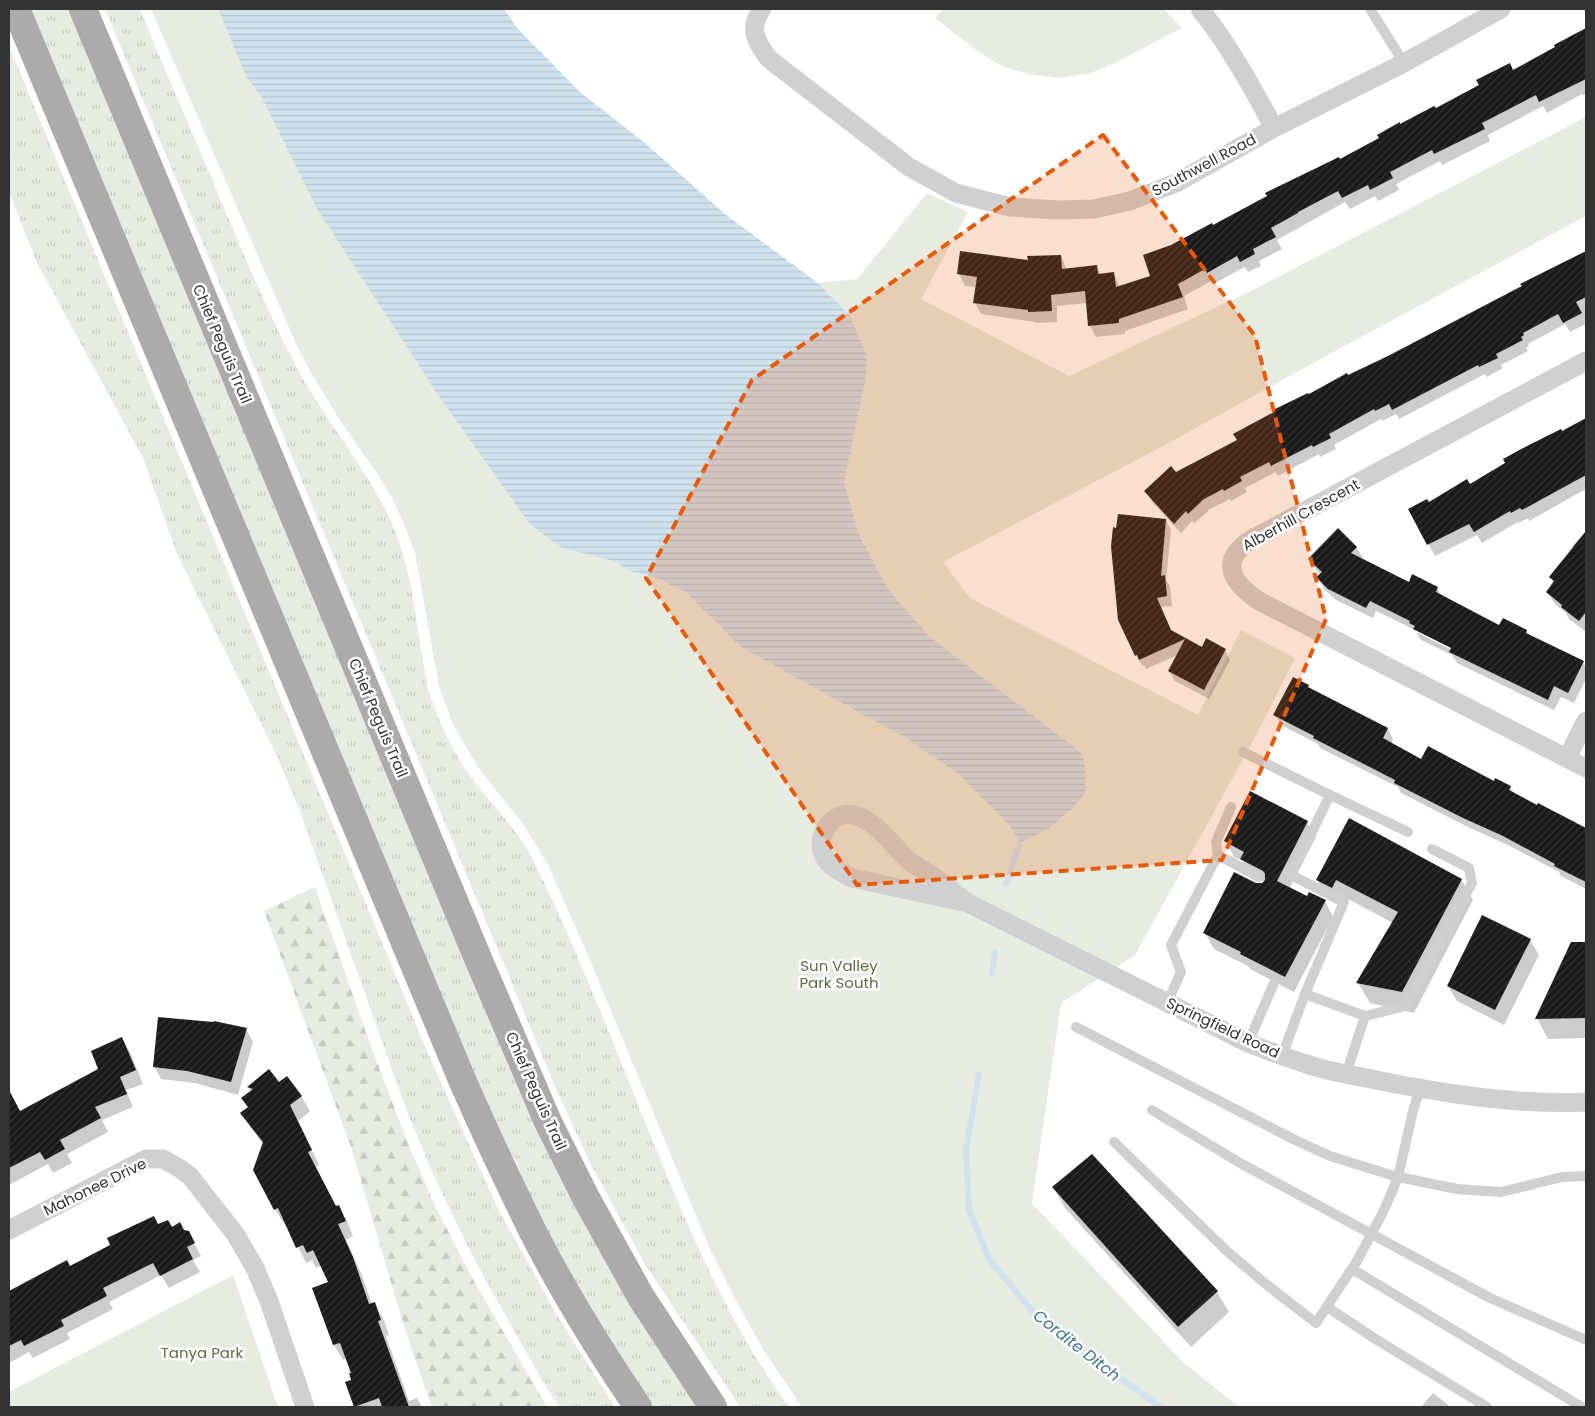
<svg xmlns="http://www.w3.org/2000/svg" width="1595" height="1416" font-family="Poppins,sans-serif">
	<style>
		.grass { fill: url(#grass-tufts) }
		.forest { fill: url(#forest-firs) }
		.park { fill: #e6ecdf }
		.water { fill: url(#water-rules) }
		.shadow { fill: #0003; fill-rule: evenodd }
		.lines { fill: none; stroke-linecap: round; stroke-linejoin: round }
		.stream { stroke: #cfe2ee; stroke-width: 6 }
		.building { fill: url(#building-hatch) }
		.lane { stroke: #d0d0d0; stroke-width: 10 }
		.street { stroke: #d0d0d0; stroke-width: 19 }
		.primary { stroke: #ababab; stroke-width: 28 }
		.marked { fill: #e8590c; fill-opacity: 0.2; stroke: #e8590c; stroke-width: 4; stroke-dasharray: 10 6; stroke-linejoin: round }
		.labels { text-anchor: middle; stroke-width: 5; stroke-linejoin: round; paint-order: stroke }
		.street-label { font-size: 15px; fill: #333; stroke: #fff }
		.park-label { font-size: 15px; fill: #56703f; stroke: #fff }
		.water-label { font-size: 16px; font-style: italic; fill: #3f7597; stroke: #fff }
	</style>
	<defs>
		<pattern id="grass-tufts" width="24" height="20" patternUnits="userSpaceOnUse" patternTransform="scale(1.25)"><rect width="24" height="20" fill="#e6ecdf"/><path d="M3 7l-1-3M5 7V3M7 7l1-3M15 17l-1-3M17 17v-4M19 17l1-3" fill="none" stroke="#c6cbc0"/></pattern>
		<pattern id="forest-firs" width="22" height="20" patternUnits="userSpaceOnUse" patternTransform="scale(1.25)"><rect width="22" height="20" fill="#e6ecdf"/><path d="M5 1l3.5 6h-7zM16 11l3.5 6h-7z" fill="#c6cbc0"/></pattern>
		<pattern id="water-rules" width="6" height="5" patternUnits="userSpaceOnUse" patternTransform="scale(1.25)"><rect width="6" height="5" fill="#cfe2ee"/><path d="M0 2.5h6" fill="none" stroke="#b2c2cd"/></pattern>
		<pattern id="building-hatch" width="6" height="6" patternUnits="userSpaceOnUse" patternTransform="scale(1.25)"><rect width="6" height="6" fill="#1a1a1a"/><path d="M-1 1l2-2M0 6l6-6M5 7l2-2" fill="none" stroke="#333"/></pattern>
	</defs>
	<rect width="100%" height="100%" fill="#fff"/>
	<path class="grass" d="M 30,9 L 70,9 L 484,999 L 699,1407 L 653,1407 C 610,1343 568,1276 534,1206 C 531,1199 527,1192 524,1185 C 520,1173 520,1161 508,1152 L 458,1038 Z
		M 105,9 L 140,9 C 165,71 193,133 219,196 C 243,253 267,311 296,366 C 326,423 372,473 396,533 C 411,572 415,614 422,655 C 425,670 426,686 432,701 C 443,732 459,763 480,789 C 500,813 522,836 535,864 C 580,955 616,1051 654,1144 C 691,1236 731,1327 789,1407 L 740,1407 L 646,1266 L 590,1163 L 556,1089 Z
		M 9,46 L 430,1058 L 499,1211 L 560,1320 L 615,1407 L 559,1407 L 541,1378 L 490,1288 L 468,1247 L 434,1176 L 408,1114 L 298,806 L 275,752 L 177,554 L 143,458 L 37,263 L 9,192 Z"/>
	<path class="forest" d="M 315,887 L 370,1044 L 407,1141 L 436,1208 L 475,1283 L 547,1407 L 432,1407 L 406,1333 L 351,1147 L 264,911 Z"/>
	<path class="park" d="M 151,9 L 218,9 L 246,76 L 262,98 L 318,211 L 436,392 L 530,525 L 562,548 L 614,561 L 629,571 L 654,577 L 684,591 L 741,647 L 909,740 L 958,774 L 1009,825 L 1020,843 L 1047,830 L 1072,809 L 1082,753 L 929,636 L 888,589 L 858,531 L 844,482 L 865,383 L 849,315 L 818,283 L 857,279 L 927,193 L 968,212 L 921,299 L 1069,376 L 1251,291 L 1586,117 L 1586,216 L 1337,350 L 1163,446 L 943,562 L 970,598 L 1198,715 L 1241,630 L 1295,658 L 1252,743 L 1135,955 L 1061,1003 L 1032,1203 L 1184,1363 L 1239,1407 L 802,1407 L 764,1351 L 734,1297 L 709,1247 L 587,953 L 548,865 L 523,824 L 480,770 L 454,727 L 439,686 L 415,553 L 406,529 L 393,500 L 379,476 L 341,422 L 311,373 L 297,346 Z
		M 943,9 L 1164,9 L 1182,28 L 1115,63 L 1088,74 L 1058,78 L 1028,74 L 1002,66 L 977,51 L 935,18 Z
		M 233,1275 L 278,1407 L 9,1407 L 9,1392 Z"/>
	<path class="water" d="M 218,9 L 504,9 L 517,28 L 580,92 L 646,144 L 726,215 L 818,283 L 849,315 L 867,355 L 865,383 L 844,482 L 859,534 L 888,589 L 929,636 L 1082,753 L 1086,772 L 1085,793 L 1072,809 L 1047,830 L 1020,843 L 1009,825 L 958,774 L 909,740 L 741,647 L 684,591 L 654,577 L 629,571 L 614,561 L 562,548 L 530,525 L 436,392 L 318,211 L 262,98 L 246,76 Z"/>
	<path class="shadow" d="M 1586,29 L 1586,94 L 1583,95 L 1582,94 L 1547,113 L 1543,106 L 1488,135 L 1490,141 L 1442,165 L 1440,161 L 1396,184 L 1399,190 L 1378,201 L 1375,196 L 1350,209 L 1345,202 L 1277,240 L 1282,249 L 1259,261 L 1261,266 L 1248,272 L 1245,267 L 1215,283 L 1213,280 L 1184,296 L 1188,309 L 1125,331 L 1125,334 L 1096,337 L 1090,326 L 1087,303 L 1057,306 L 1057,322 L 1036,323 L 1035,322 L 981,314 L 975,303 L 977,287 L 965,286 L 959,274 L 1061,256 L 1067,270 L 1097,267 L 1101,275 L 1114,274 L 1120,287 L 1151,276 L 1172,246 L 1435,110 L 1513,71 L 1557,48 L 1556,46 Z
		M 1586,252 L 1586,324 L 1570,332 L 1565,324 L 1528,344 L 1529,346 L 1526,348 L 1528,351 L 1501,365 L 1503,368 L 1487,377 L 1485,374 L 1399,419 L 1396,414 L 1382,421 L 1381,419 L 1334,445 L 1336,449 L 1320,457 L 1319,454 L 1278,476 L 1276,472 L 1245,488 L 1247,492 L 1231,501 L 1230,499 L 1210,509 L 1195,523 L 1192,521 L 1181,533 L 1152,502 L 1146,491 L 1238,441 L 1308,396 L 1348,377 Z
		M 1586,419 L 1586,489 L 1529,521 L 1528,518 L 1519,523 L 1518,522 L 1482,543 L 1477,535 L 1435,556 L 1410,509 L 1428,504 L 1470,486 Z
		M 1166,520 L 1171,530 L 1166,580 L 1170,586 L 1172,606 L 1161,607 L 1172,632 L 1202,648 L 1225,650 L 1230,660 L 1209,699 L 1175,681 L 1169,671 L 1178,655 L 1146,669 L 1144,665 L 1142,666 L 1120,619 Z
		M 1586,532 L 1586,632 L 1569,619 L 1566,613 L 1555,604 L 1547,592 L 1554,583 L 1551,577 L 1574,548 L 1572,546 Z
		M 1356,547 L 1363,558 L 1361,560 L 1409,583 L 1437,588 L 1442,597 L 1500,626 L 1526,631 L 1529,636 L 1583,662 L 1586,668 L 1586,679 L 1574,703 L 1561,697 L 1554,710 L 1457,663 L 1452,655 L 1421,640 L 1415,630 L 1376,611 L 1373,618 L 1336,600 L 1324,589 L 1318,578 L 1321,575 L 1316,570 L 1310,559 ZM 1416,629 L 1457,649 L 1456,652 L 1416,632 Z
		M 1308,686 L 1310,690 L 1388,729 L 1393,739 L 1391,744 L 1422,760 L 1510,787 L 1515,795 L 1586,830 L 1586,889 L 1561,876 L 1559,872 L 1510,846 L 1470,828 L 1401,793 L 1398,787 L 1320,748 L 1318,744 L 1281,725 L 1275,715 Z
		M 1307,822 L 1316,837 L 1289,889 L 1307,898 L 1325,901 L 1333,917 L 1294,992 L 1250,969 L 1248,966 L 1214,949 L 1205,933 L 1256,884 L 1263,884 L 1265,882 L 1251,875 L 1243,861 L 1234,857 L 1226,841 Z
		M 1461,879 L 1473,900 L 1414,1013 L 1370,1003 L 1358,983 L 1393,923 L 1348,899 L 1344,908 L 1329,900 L 1317,880 Z
		M 1530,940 L 1539,955 L 1504,1025 L 1457,1001 L 1448,986 Z
		M 1572,943 L 1586,943 L 1586,1038 L 1548,1039 L 1537,1018 Z
		M 246,1029 L 253,1042 L 238,1095 L 195,1083 L 161,1079 L 154,1066 Z
		M 122,1039 L 130,1052 L 143,1084 L 126,1090 L 133,1107 L 102,1120 L 108,1132 L 67,1154 L 72,1163 L 53,1173 L 48,1164 L 9,1185 L 11,1187 L 9,1188 L 9,1108 L 15,1105 L 20,1113 L 100,1070 Z
		M 279,1084 L 301,1096 L 310,1111 L 298,1121 L 319,1165 L 315,1167 L 336,1207 L 338,1207 L 347,1221 L 353,1236 L 346,1240 L 361,1273 L 372,1304 L 374,1303 L 383,1318 L 389,1335 L 386,1336 L 409,1401 L 417,1398 L 422,1407 L 355,1407 L 347,1383 L 353,1381 L 352,1373 L 347,1358 L 343,1360 L 334,1345 L 314,1289 L 330,1283 L 322,1265 L 316,1268 L 312,1260 L 306,1263 L 286,1223 L 284,1224 L 275,1209 L 263,1144 L 251,1128 L 242,1113 L 248,1108 L 242,1098 L 251,1092 L 248,1087 Z
		M 1092,1156 L 1217,1292 L 1229,1312 L 1191,1347 L 1065,1208 L 1053,1187 Z
		M 158,1226 L 188,1232 L 201,1256 L 193,1260 L 200,1272 L 169,1288 L 161,1275 L 109,1302 L 113,1309 L 67,1333 L 70,1339 L 33,1358 L 29,1352 L 9,1363 L 9,1315 L 25,1306 L 70,1267 Z
		M 1433,1393 L 1451,1407 L 1421,1407 Z"/>
	<g class="lines">
		<path class="stream" d="M 1006,884 L 1020,843
			M 992,974 L 995,952
			M 979,1074 L 966,1150 L 969,1210 L 989,1259 L 1039,1319 L 1160,1407"/>
	</g>
	<path class="building" d="M 1586,28 L 1586,79 L 1539,102 L 1536,95 L 1482,123 L 1485,129 L 1434,154 L 1432,150 L 1390,172 L 1393,178 L 1370,190 L 1368,185 L 1342,198 L 1338,191 L 1298,212 L 1298,213 L 1271,228 L 1276,237 L 1253,249 L 1255,254 L 1240,262 L 1237,256 L 1207,273 L 1205,269 L 1178,284 L 1183,297 L 1119,319 L 1119,323 L 1088,326 L 1085,291 L 1051,295 L 1052,311 L 1028,312 L 1028,310 L 973,303 L 977,277 L 957,274 L 960,251 L 1028,260 L 1027,256 L 1061,255 L 1062,269 L 1097,265 L 1098,274 L 1114,272 L 1116,287 L 1150,276 L 1143,255 L 1171,245 L 1212,223 L 1213,225 L 1267,196 L 1265,193 L 1339,157 L 1340,159 L 1379,138 L 1377,135 L 1400,122 L 1400,124 L 1434,106 L 1436,108 L 1479,85 L 1476,80 L 1510,63 L 1513,70 L 1555,47 L 1554,45 Z
		M 1586,251 L 1586,297 L 1576,302 L 1582,313 L 1563,323 L 1558,314 L 1523,333 L 1524,335 L 1521,337 L 1523,340 L 1496,354 L 1498,358 L 1479,367 L 1478,365 L 1392,410 L 1389,404 L 1375,411 L 1374,409 L 1329,434 L 1331,438 L 1313,447 L 1312,445 L 1271,466 L 1269,462 L 1240,477 L 1242,481 L 1224,491 L 1223,489 L 1204,499 L 1188,514 L 1186,511 L 1174,524 L 1144,491 L 1171,466 L 1176,472 L 1237,440 L 1233,434 L 1274,412 L 1273,410 L 1308,393 L 1309,394 L 1347,373 L 1348,375 L 1388,356 L 1522,286 L 1520,284 Z
		M 1586,418 L 1586,475 L 1522,510 L 1520,508 L 1511,513 L 1510,511 L 1474,532 L 1469,524 L 1427,545 L 1408,509 L 1427,499 L 1429,502 L 1467,479 L 1470,484 L 1505,463 L 1503,459 L 1523,448 L 1561,429 L 1562,431 Z
		M 1118,514 L 1166,519 L 1161,576 L 1165,575 L 1167,596 L 1157,598 L 1171,630 L 1202,647 L 1206,638 L 1226,649 L 1204,690 L 1168,671 L 1185,639 L 1139,660 L 1137,655 L 1135,656 L 1118,620 L 1111,546 L 1113,527 L 1116,528 Z
		M 1338,528 L 1357,547 L 1351,553 L 1409,582 L 1412,574 L 1438,587 L 1436,592 L 1499,625 L 1503,618 L 1527,630 L 1526,633 L 1584,661 L 1568,693 L 1554,686 L 1548,700 L 1449,652 L 1451,648 L 1413,629 L 1415,626 L 1409,623 L 1410,621 L 1370,601 L 1366,608 L 1328,589 L 1316,577 L 1322,572 L 1308,559 Z
		M 1586,531 L 1586,612 L 1579,621 L 1561,607 L 1562,605 L 1546,592 L 1554,581 L 1549,577 Z
		M 1293,677 L 1309,685 L 1308,687 L 1388,728 L 1383,738 L 1421,759 L 1428,746 L 1494,781 L 1495,778 L 1511,786 L 1509,790 L 1537,805 L 1538,803 L 1586,828 L 1586,882 L 1554,866 L 1555,864 L 1503,836 L 1463,818 L 1394,783 L 1395,780 L 1313,738 L 1314,736 L 1273,715 Z
		M 1250,791 L 1308,821 L 1277,881 L 1307,896 L 1309,892 L 1326,900 L 1285,977 L 1240,954 L 1241,952 L 1203,933 L 1234,872 L 1256,883 L 1262,883 L 1265,880 L 1265,874 L 1263,871 L 1240,859 L 1244,852 L 1224,841 Z
		M 1349,818 L 1462,879 L 1402,992 L 1356,983 L 1398,912 L 1336,880 L 1332,888 L 1316,880 Z
		M 1482,915 L 1531,939 L 1495,1010 L 1447,986 Z
		M 1571,942 L 1586,942 L 1586,1018 L 1535,1019 Z
		M 158,1017 L 213,1022 L 214,1021 L 247,1028 L 231,1082 L 187,1071 L 153,1067 Z
		M 122,1037 L 136,1070 L 120,1077 L 127,1094 L 95,1107 L 101,1118 L 60,1140 L 65,1149 L 45,1160 L 40,1152 L 9,1168 L 9,1090 L 20,1111 L 98,1069 L 91,1051 Z
		M 269,1069 L 279,1082 L 287,1076 L 302,1096 L 290,1105 L 312,1150 L 308,1152 L 336,1206 L 339,1205 L 346,1221 L 338,1224 L 353,1257 L 369,1304 L 375,1302 L 381,1320 L 378,1321 L 409,1407 L 382,1407 L 379,1398 L 354,1407 L 345,1382 L 351,1380 L 349,1373 L 351,1373 L 340,1343 L 333,1345 L 312,1288 L 328,1282 L 313,1250 L 307,1253 L 303,1245 L 296,1248 L 278,1208 L 274,1210 L 253,1170 L 263,1142 L 240,1113 L 248,1107 L 241,1098 L 253,1089 L 247,1087 Z
		M 1092,1154 L 1218,1291 L 1178,1327 L 1052,1187 Z
		M 154,1216 L 158,1224 L 168,1220 L 172,1227 L 180,1222 L 184,1230 L 189,1231 L 195,1243 L 187,1247 L 193,1259 L 160,1276 L 153,1263 L 103,1288 L 107,1296 L 61,1320 L 64,1326 L 24,1346 L 21,1340 L 9,1346 L 9,1291 L 67,1260 L 70,1266 L 110,1245 L 107,1238 Z"/>
	<g class="lines">
		<path class="lane" d="M 1370,9 L 1404,63
			M 1243,752 L 1330,795 L 1291,875 L 1344,902 L 1305,994
			M 1330,795 L 1408,832
			M 1218,855 L 1216,842 L 1231,807
			M 1167,1003 L 1181,972 L 1171,945 L 1218,855 L 1259,877
			M 1365,1016 L 1405,1006 L 1472,883 L 1469,868 L 1432,849
			M 1076,1027 L 1297,1141 L 1330,1156 L 1394,1176 L 1457,1189 L 1501,1192 L 1562,1177 L 1586,1176
			M 1248,1043 L 1274,983
			M 1282,1056 L 1305,994 L 1365,1016 L 1346,1074
			M 1152,1110 L 1240,1163 L 1490,1298 L 1586,1340
			M 1114,1142 L 1229,1253 L 1267,1285 L 1316,1323 L 1357,1261 L 1382,1214 L 1391,1194 L 1398,1177 L 1413,1111 L 1420,1088
			M 1352,1269 L 1582,1407
			M 1327,1307 L 1377,1340 L 1487,1407"/>
		<path class="street" d="M 762,9 C 748,28 756,42 769,59 L 909,167 L 956,193 L 1010,207 L 1058,210 L 1094,209 L 1130,201 L 1176,183 L 1274,128 L 1404,63 L 1501,9
			M 1200,9 C 1229,45 1252,87 1274,128
			M 1586,361 L 1252,539 C 1218,561 1231,582 1259,601 L 1586,768
			M 1567,758 L 1586,721
			M 968,903 L 852,878 C 841,872 828,867 823,854 C 815,836 833,810 854,815 C 878,821 893,848 912,863 C 918,867 925,871 931,875 C 944,884 956,894 968,903 L 1248,1043 C 1274,1053 1300,1063 1327,1070 C 1348,1075 1369,1078 1391,1083 C 1454,1095 1521,1105 1586,1102
			M 9,1230 L 146,1159 L 163,1159 L 179,1168 L 190,1176 L 236,1235 L 255,1268 L 269,1301 L 305,1407"/>
		<path class="primary" d="M 16,9 L 463,1082 C 485,1132 508,1181 532,1230 C 563,1291 600,1351 638,1407
			M 83,9 L 477,956 L 548,1122 L 586,1198 L 641,1297 L 713,1407"/>
	</g>
	<path class="marked" d="M 1103,135 L 1255,336 L 1326,619 L 1222,860 L 857,885 L 646,578 L 752,380 Z"/>
	<g class="labels">
		<g class="street-label">
			<text transform="translate(1204 165) rotate(-28)" y="5">Southwell Road</text>
			<text transform="translate(222 344) rotate(67)" y="5">Chief Peguis Trail</text>
			<text transform="translate(1301 515) rotate(-29)" y="5">Alberhill Crescent</text>
			<text transform="translate(378 718) rotate(67)" y="5">Chief Peguis Trail</text>
			<text transform="translate(1223 1028) rotate(25)" y="5">Springfield Road</text>
			<text transform="translate(536 1091) rotate(66)" y="5">Chief Peguis Trail</text>
			<text transform="translate(95 1187) rotate(-26)" y="5">Mahonee Drive</text>
		</g>
		<g class="park-label">
			<text x="839" y="971">Sun Valley<tspan x="839" dy="17">Park South</tspan></text>
			<text x="202" y="1358">Tanya Park</text>
		</g>
		<g class="water-label">
			<text transform="translate(1077 1345) rotate(38)" y="6">Cordite Ditch</text>
		</g>
	</g>
	<rect width="1595" height="1416" fill="none" stroke="#333333" stroke-width="20"/>
</svg>
